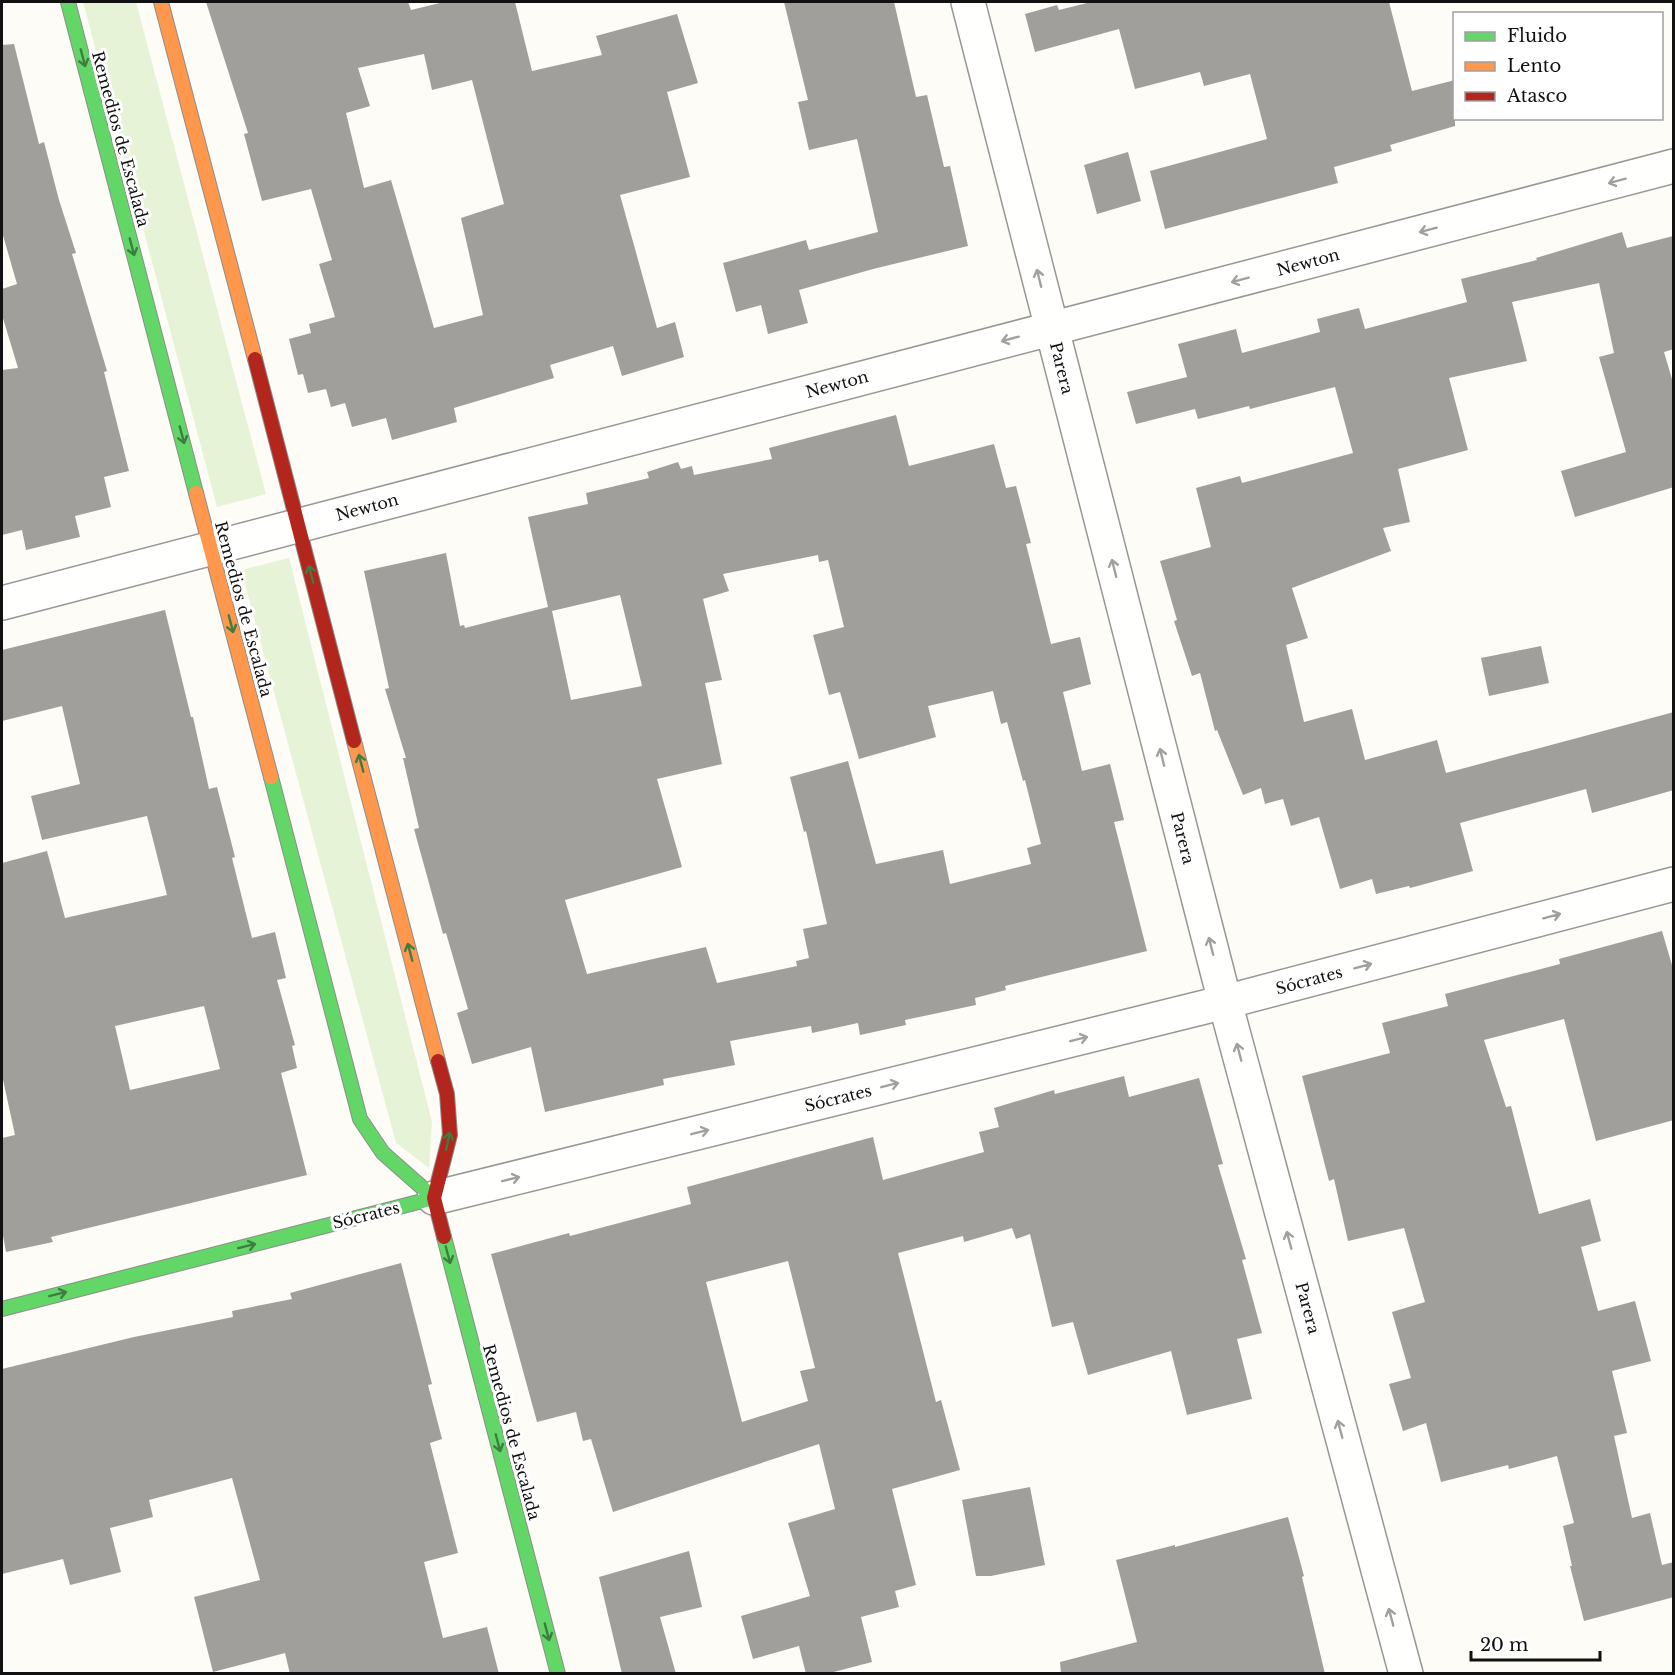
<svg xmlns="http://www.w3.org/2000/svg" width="1675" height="1675" font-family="'Libre Baskerville',serif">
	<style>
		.green { fill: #e7f3d7 }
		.building { fill: #a19f9c; fill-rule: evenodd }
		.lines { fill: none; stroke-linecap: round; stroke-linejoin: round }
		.street-casing { stroke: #979795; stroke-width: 36 }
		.fast-casing { stroke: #8e8d8b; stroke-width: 16 }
		.slow-casing { stroke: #8e8d8b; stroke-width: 16 }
		.jam-casing { stroke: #8e8d8b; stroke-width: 16 }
		.street { stroke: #fffffe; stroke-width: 33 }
		.fast { stroke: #63d668; stroke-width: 14 }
		.slow { stroke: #ff974d; stroke-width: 14 }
		.jam { stroke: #b3261e; stroke-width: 14 }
		.oneway { stroke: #3e7d41 }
		.oneway2 { stroke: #a0a09f }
		.labels { text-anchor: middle; stroke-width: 6; stroke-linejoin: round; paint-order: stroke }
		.street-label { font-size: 16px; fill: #111; stroke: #fff }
	</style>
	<rect width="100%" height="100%" fill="#fdfcf7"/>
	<path class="green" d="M 83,2 L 136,2 L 266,494 L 217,507 Z
		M 289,558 L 432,1122 L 429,1168 L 396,1143 L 241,570 Z"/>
	<path class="building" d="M 206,2 L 408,2 L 411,10 L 444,2 L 515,2 L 532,71 L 602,55 L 596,36 L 677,14 L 698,83 L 667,92 L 690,177 L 620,195 L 657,328 L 675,322 L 684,357 L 622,376 L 613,346 L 550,365 L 554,378 L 454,408 L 457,422 L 392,440 L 386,418 L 352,427 L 345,403 L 331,407 L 326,389 L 308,393 L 303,374 L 298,375 L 289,339 L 311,333 L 309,324 L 335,317 L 319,264 L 332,260 L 311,189 L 262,201 L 244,134 L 248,133 ZM 424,54 L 432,90 L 472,80 L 504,204 L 461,218 L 483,315 L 434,328 L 391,180 L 364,188 L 346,113 L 370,106 L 358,68 Z
		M 784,2 L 894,2 L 916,97 L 927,95 L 944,167 L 950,166 L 968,246 L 873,269 L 799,290 L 808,323 L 768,334 L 761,305 L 736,312 L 723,263 L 806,240 L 809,250 L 878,232 L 857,139 L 809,150 L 798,102 L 808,100 Z
		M 1091,2 L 1389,2 L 1412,91 L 1455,80 L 1455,126 L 1390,145 L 1392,151 L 1334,167 L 1338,183 L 1165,229 L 1150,171 L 1267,139 L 1250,74 L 1204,86 L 1200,72 L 1135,89 L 1119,29 L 1035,52 L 1025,14 L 1057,5 L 1059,10 Z
		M 14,44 L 39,144 L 44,142 L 59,200 L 76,253 L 72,254 L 107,371 L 104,372 L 129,471 L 104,477 L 111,507 L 75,516 L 80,537 L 26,550 L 22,530 L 2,535 L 2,370 L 18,368 L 2,315 L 2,289 L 17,284 L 2,232 L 2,45 Z
		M 1128,152 L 1141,201 L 1097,214 L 1084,165 Z
		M 1622,232 L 1627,248 L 1673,236 L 1674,349 L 1664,352 L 1674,386 L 1674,487 L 1575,517 L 1561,471 L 1626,452 L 1599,357 L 1614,353 L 1599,283 L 1512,302 L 1527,361 L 1449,378 L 1468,450 L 1398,469 L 1410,522 L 1383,528 L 1391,551 L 1292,588 L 1308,638 L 1286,645 L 1304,722 L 1352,709 L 1365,760 L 1437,740 L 1446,773 L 1674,712 L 1674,790 L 1592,813 L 1586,789 L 1460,823 L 1473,871 L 1410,888 L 1409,886 L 1376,894 L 1372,879 L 1340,889 L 1319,817 L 1291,826 L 1283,799 L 1265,804 L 1261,788 L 1243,795 L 1217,730 L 1215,731 L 1200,673 L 1192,676 L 1174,621 L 1177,620 L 1160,561 L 1211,547 L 1196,488 L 1240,476 L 1242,483 L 1353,453 L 1335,387 L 1250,409 L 1249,406 L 1198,419 L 1195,409 L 1136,424 L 1127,392 L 1187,377 L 1178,344 L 1236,329 L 1242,353 L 1320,332 L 1317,319 L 1359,308 L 1365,329 L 1467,302 L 1461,279 L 1537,260 L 1536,258 Z
		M 896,415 L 909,466 L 994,444 L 1006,488 L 1016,486 L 1031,543 L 1026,544 L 1051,644 L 1080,637 L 1091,684 L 1063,692 L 1082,771 L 1110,764 L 1124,820 L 1114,822 L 1147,951 L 1005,986 L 1006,990 L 975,998 L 976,1005 L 905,1020 L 906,1025 L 860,1035 L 858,1023 L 812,1033 L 811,1026 L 730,1041 L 735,1065 L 663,1079 L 664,1085 L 545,1112 L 531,1047 L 472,1064 L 457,1013 L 468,1009 L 446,933 L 443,934 L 414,829 L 419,828 L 403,758 L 406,758 L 385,689 L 389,688 L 364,571 L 446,553 L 460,626 L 464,625 L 465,628 L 548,607 L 528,517 L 588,504 L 586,493 L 649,478 L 647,472 L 678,462 L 681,469 L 692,466 L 694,475 L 772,459 L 769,448 ZM 818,555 L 819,562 L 828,560 L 844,627 L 813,635 L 829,695 L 840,692 L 859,759 L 936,737 L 928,706 L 993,691 L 1001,724 L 1007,722 L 1023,781 L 1025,780 L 1041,844 L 1027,848 L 1031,864 L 950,884 L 943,850 L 876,864 L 848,761 L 790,777 L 804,832 L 806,831 L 827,924 L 803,929 L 809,958 L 796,961 L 797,966 L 717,983 L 706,947 L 587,974 L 565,900 L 682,867 L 657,779 L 722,764 L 705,683 L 722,680 L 703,599 L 729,591 L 723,574 ZM 620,595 L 642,686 L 571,700 L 552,611 Z
		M 165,610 L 191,717 L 193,717 L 209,789 L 217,787 L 235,857 L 232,858 L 252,938 L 275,932 L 286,978 L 277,980 L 295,1045 L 292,1046 L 297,1068 L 281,1073 L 307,1175 L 51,1237 L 53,1242 L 6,1252 L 2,1230 L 2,1138 L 15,1135 L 2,1075 L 2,863 L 47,851 L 65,918 L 167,895 L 147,816 L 42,840 L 31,796 L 80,784 L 62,706 L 2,721 L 2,650 ZM 204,1006 L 220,1069 L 130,1090 L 115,1026 Z
		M 1541,646 L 1549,683 L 1489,696 L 1481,658 Z
		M 1662,931 L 1674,972 L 1674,1120 L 1596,1141 L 1564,1019 L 1484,1040 L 1506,1107 L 1511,1106 L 1539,1214 L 1590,1199 L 1601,1241 L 1581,1247 L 1598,1311 L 1635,1301 L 1651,1361 L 1612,1371 L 1627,1433 L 1614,1436 L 1632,1518 L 1650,1513 L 1662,1565 L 1674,1562 L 1674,1597 L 1584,1621 L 1570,1566 L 1572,1566 L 1563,1526 L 1574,1523 L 1557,1456 L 1509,1469 L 1508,1465 L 1441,1482 L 1426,1423 L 1403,1431 L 1389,1384 L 1411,1378 L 1392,1312 L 1425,1302 L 1404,1228 L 1348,1241 L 1334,1179 L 1329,1181 L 1302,1076 L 1390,1053 L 1382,1023 L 1448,1006 L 1445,994 L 1560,964 L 1559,959 Z
		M 1124,1076 L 1129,1097 L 1199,1078 L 1223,1164 L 1218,1165 L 1246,1259 L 1242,1260 L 1262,1333 L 1237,1339 L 1252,1399 L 1187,1415 L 1171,1351 L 1088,1375 L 1073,1322 L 1052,1327 L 1030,1234 L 1016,1239 L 1012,1228 L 964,1242 L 963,1236 L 898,1253 L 936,1402 L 941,1400 L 960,1470 L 892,1489 L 916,1585 L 895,1591 L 899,1607 L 861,1617 L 872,1662 L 826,1674 L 806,1674 L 799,1646 L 753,1659 L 741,1616 L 810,1596 L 788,1523 L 835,1509 L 819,1444 L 613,1512 L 591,1439 L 583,1441 L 576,1412 L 537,1422 L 491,1254 L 569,1233 L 570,1236 L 691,1204 L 687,1187 L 873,1137 L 883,1180 L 984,1152 L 979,1132 L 999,1127 L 994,1108 L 1054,1090 L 1055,1094 ZM 788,1261 L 815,1368 L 800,1371 L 808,1401 L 742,1422 L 706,1282 Z
		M 401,1263 L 432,1384 L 428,1385 L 442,1439 L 430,1443 L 458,1553 L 424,1562 L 443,1638 L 487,1627 L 499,1674 L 290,1674 L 285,1653 L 213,1672 L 194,1597 L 260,1580 L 232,1478 L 149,1500 L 153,1517 L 110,1528 L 121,1572 L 70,1585 L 63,1559 L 2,1574 L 2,1369 L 134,1337 L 233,1317 L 232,1311 L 292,1299 L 290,1293 Z
		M 1030,1487 L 1045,1565 L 991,1576 L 976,1576 L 962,1500 Z
		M 1288,1517 L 1304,1576 L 1302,1577 L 1325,1674 L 1061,1674 L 1060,1662 L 1137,1642 L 1116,1560 L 1175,1545 L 1175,1547 Z
		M 689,1551 L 702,1607 L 660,1617 L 676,1674 L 622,1674 L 599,1577 Z"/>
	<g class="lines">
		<defs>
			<path id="street" d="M 968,2 L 1225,1002 L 1406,1674
				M 2,603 L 1674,166
				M 434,1198 L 1225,1002 L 1674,884"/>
			<path id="fast" d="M 68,2 L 196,493
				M 271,777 L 360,1119 L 383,1153 L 434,1198
				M 444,1237 L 558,1674
				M 2,1309 L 434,1198"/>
			<path id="slow" d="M 161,2 L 255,359
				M 196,493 L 271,777
				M 354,741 L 438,1061"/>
			<path id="jam" d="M 255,359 L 354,741
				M 438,1061 L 447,1094 L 450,1135 L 434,1198 L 444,1237"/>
		</defs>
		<use href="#street" class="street-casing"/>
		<use href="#fast" class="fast-casing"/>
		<use href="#slow" class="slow-casing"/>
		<use href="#jam" class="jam-casing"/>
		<use href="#street" class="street"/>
		<use href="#fast" class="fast"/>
		<use href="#slow" class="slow"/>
		<use href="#jam" class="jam"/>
	</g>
	<defs><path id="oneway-shaft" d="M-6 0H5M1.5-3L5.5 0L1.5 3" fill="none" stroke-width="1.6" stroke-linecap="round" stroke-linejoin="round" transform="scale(1.5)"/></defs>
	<g class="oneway">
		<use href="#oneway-shaft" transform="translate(83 58) rotate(75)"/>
		<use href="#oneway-shaft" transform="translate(132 247) rotate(75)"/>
		<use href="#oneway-shaft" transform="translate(182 435) rotate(75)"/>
		<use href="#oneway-shaft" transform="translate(311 574) rotate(-105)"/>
		<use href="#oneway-shaft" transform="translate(231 624) rotate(75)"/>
		<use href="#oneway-shaft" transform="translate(361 763) rotate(-105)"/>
		<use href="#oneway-shaft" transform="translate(410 952) rotate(-105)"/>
		<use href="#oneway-shaft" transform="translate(448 1141) rotate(-78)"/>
		<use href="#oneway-shaft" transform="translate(247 1246) rotate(-14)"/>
		<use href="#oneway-shaft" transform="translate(448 1255) rotate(75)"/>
		<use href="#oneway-shaft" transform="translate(58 1294) rotate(-14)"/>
		<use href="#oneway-shaft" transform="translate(498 1443) rotate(75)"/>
		<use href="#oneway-shaft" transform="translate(547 1632) rotate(75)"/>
	</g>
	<g class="oneway2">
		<use href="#oneway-shaft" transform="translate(1617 181) rotate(165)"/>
		<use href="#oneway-shaft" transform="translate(1428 230) rotate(165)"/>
		<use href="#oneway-shaft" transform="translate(1039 278) rotate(-104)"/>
		<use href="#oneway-shaft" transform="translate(1240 280) rotate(165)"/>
		<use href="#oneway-shaft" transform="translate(1010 339) rotate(165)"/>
		<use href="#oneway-shaft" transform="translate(1114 568) rotate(-104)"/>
		<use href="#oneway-shaft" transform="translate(1162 757) rotate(-104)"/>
		<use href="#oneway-shaft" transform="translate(1552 916) rotate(-15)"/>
		<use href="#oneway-shaft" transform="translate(1211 946) rotate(-104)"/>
		<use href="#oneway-shaft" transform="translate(1363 966) rotate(-15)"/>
		<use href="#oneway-shaft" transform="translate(1079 1039) rotate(-14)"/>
		<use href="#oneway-shaft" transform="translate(1239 1052) rotate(-105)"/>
		<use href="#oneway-shaft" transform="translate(890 1085) rotate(-14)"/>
		<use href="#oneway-shaft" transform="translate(700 1132) rotate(-14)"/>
		<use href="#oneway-shaft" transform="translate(511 1179) rotate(-14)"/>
		<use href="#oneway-shaft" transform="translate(1289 1240) rotate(-105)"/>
		<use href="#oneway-shaft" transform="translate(1340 1429) rotate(-105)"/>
		<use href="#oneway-shaft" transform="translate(1391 1617) rotate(-105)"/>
	</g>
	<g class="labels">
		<g class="street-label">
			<text transform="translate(121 139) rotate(75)" y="6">Remedios de Escalada</text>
			<text transform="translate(1308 262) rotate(-15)" y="6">Newton</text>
			<text transform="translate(1062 368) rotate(76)" y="6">Parera</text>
			<text transform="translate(837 384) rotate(-15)" y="6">Newton</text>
			<text transform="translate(367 507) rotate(-15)" y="6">Newton</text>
			<text transform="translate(244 609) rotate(75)" y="6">Remedios de Escalada</text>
			<text transform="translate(1183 838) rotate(76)" y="6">Parera</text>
			<text transform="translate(1309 980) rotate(-15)" y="6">Sócrates</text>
			<text transform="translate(838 1098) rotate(-14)" y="6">Sócrates</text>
			<text transform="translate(366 1215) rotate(-14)" y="6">Sócrates</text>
			<text transform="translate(1308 1308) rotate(75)" y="6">Parera</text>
			<text transform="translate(512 1432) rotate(75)" y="6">Remedios de Escalada</text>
		</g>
	</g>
	<rect width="1675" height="1675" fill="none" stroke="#111111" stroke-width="6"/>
	<rect x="1453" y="12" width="210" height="108" fill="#ffffff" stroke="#a0a0a0" stroke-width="1.5"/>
	<rect x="1465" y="32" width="30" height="9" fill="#63d668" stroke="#a0a0a0" stroke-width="1.5"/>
	<text x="1507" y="42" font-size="18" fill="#111111">Fluido</text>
	<rect x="1465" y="62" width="30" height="9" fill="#ff974d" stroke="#a0a0a0" stroke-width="1.5"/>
	<text x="1507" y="72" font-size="18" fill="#111111">Lento</text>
	<rect x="1465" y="92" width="30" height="9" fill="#b3261e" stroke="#a0a0a0" stroke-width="1.5"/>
	<text x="1507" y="102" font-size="18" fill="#111111">Atasco</text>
	<path d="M1471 1651v9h129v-9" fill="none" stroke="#111111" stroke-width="3"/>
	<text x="1480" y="1651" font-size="18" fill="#111111" stroke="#ffffff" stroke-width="4.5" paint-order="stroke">20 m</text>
</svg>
